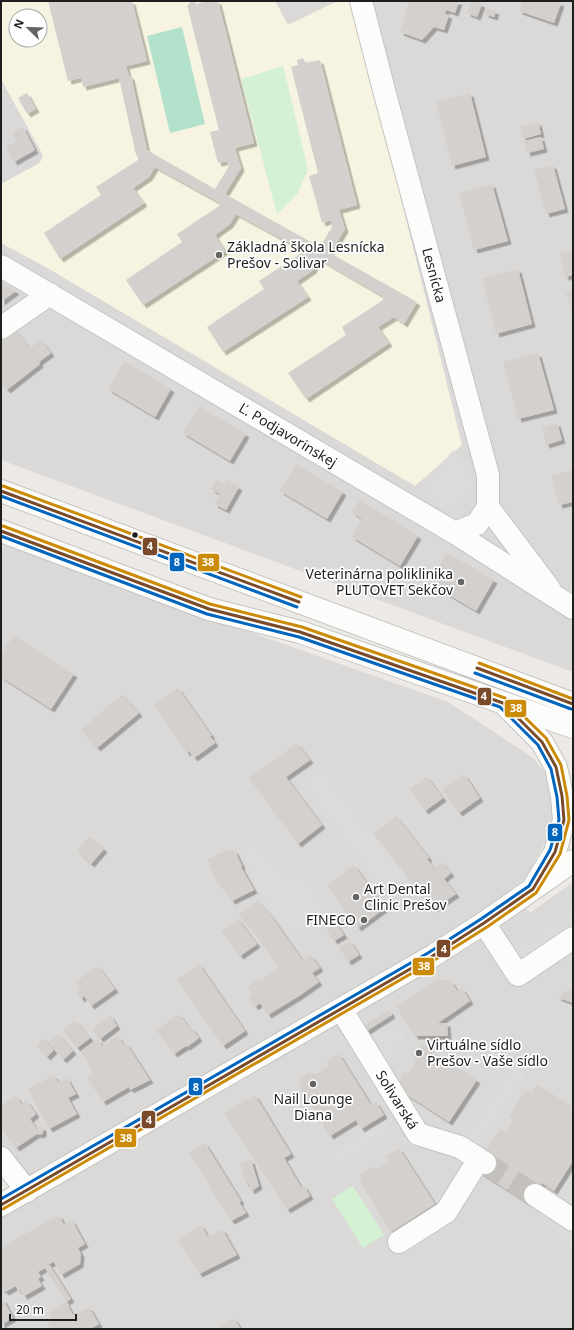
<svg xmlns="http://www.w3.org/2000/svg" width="574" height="1330" font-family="'Noto Sans',sans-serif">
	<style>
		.residential { fill: #dbd9d8 }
		.education { fill: #f6f4e1; fill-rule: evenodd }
		.park { fill: #d4f1d3 }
		.pitch { fill: #b2e2cc }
		.parking { fill: #dcdbda }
		.building { fill: #d3d0cd; filter: url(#shadow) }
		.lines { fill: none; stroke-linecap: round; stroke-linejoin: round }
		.minor-tunnel { stroke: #c3c0be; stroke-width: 22; stroke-dasharray: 22 11; stroke-linecap: butt }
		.minor-casing { stroke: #c5c4c2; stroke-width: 24 }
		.tertiary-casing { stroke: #c5c4c2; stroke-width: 24 }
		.minor { stroke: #fcfcfb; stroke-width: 22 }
		.tertiary { stroke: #fcfcfb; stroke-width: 22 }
		.bus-1-casing { stroke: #fff; stroke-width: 6 }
		.bus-2-casing { stroke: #fff; stroke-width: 6 }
		.bus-3-casing { stroke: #fff; stroke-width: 6 }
		.bus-1 { stroke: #7a4b2a; stroke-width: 3 }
		.bus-2 { stroke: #0065bd; stroke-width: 3 }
		.bus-3 { stroke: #cc8b06; stroke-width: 3 }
		.poi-dot { fill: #666564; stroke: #fff; stroke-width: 1.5 }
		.bus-dot { fill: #1e1e1e; stroke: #fff; stroke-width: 1.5 }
		.labels { text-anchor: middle; stroke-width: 3.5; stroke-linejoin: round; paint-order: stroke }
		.poi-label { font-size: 14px; fill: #1e1e1e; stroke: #fff; text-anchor: start }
		.street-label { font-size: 14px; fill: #1e1e1e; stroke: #fff }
		.line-badge { stroke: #fff; stroke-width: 1.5 }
		.badge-label { font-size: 11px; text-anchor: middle; font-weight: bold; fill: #fff }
	</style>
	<defs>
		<filter id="shadow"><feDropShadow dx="3.5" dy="3.5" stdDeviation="0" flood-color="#0004"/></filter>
	</defs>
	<rect width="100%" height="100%" fill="#ece9e6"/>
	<path class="residential" d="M 275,1 L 338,1 L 288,25 Z
		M 352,1 L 573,1 L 573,672 L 1,460 L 1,243 L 44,266 Z
		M 1,79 L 43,155 L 40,163 L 1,184 Z
		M 1,544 L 448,702 L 532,757 L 543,770 L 550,780 L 552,820 L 546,841 L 516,895 L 530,913 L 573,882 L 573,1329 L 1,1329 L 1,1212 L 32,1193 L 1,1170 Z"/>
	<path class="education" d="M 1,1 L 275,1 L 288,25 L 338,1 L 352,1 L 462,445 L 415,486 L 44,266 L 1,243 L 1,184 L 40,163 L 43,155 L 1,79 ZM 16,16 L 40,16 L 40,40 L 16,40 Z"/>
	<path class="park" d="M 283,66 L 308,169 L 298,193 L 277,214 L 241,79 Z
		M 353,1186 L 384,1235 L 363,1248 L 332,1199 Z"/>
	<path class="pitch" d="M 182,27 L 205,124 L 170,133 L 147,36 Z"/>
	<path class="parking" d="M 453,450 L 471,465 L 473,489 L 459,505 L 438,506 L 421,489 Z
		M 320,767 L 412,886 L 392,902 L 300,782 Z
		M 247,838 L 288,881 L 300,872 L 329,911 L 291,938 L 260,896 L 238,844 Z
		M 573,907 L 573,938 L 529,968 L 515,947 Z
		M 392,1015 L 405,1037 L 383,1068 L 362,1034 Z
		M 513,1067 L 525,1075 L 473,1153 L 461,1145 Z
		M 389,1116 L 397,1129 L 335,1167 L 327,1154 Z
		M 573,1164 L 573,1249 L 534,1222 Z"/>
	<path class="building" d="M 48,1 L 132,1 L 147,61 L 126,66 L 129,76 L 131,76 L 147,150 L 215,189 L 229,166 L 227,161 L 218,163 L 210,132 L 219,130 L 187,5 L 189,5 L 189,3 L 195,1 L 196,4 L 207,1 L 218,1 L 254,143 L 235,148 L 241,168 L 225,194 L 320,247 L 332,227 L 331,220 L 322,223 L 309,176 L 318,173 L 291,67 L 298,65 L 297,60 L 303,58 L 305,63 L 320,60 L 357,205 L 339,210 L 345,229 L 330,253 L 417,302 L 404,324 L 394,317 L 378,327 L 389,343 L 306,399 L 288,373 L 346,335 L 342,327 L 383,300 L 384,297 L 319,259 L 313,270 L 297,281 L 308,297 L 223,352 L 207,327 L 264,289 L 259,281 L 300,254 L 302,250 L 236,214 L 230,224 L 215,235 L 225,251 L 143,305 L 126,280 L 182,242 L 177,234 L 219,206 L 220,203 L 155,167 L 149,177 L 133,188 L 144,203 L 60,259 L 44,233 L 101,195 L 96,187 L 138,160 L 138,157 L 136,155 L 119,78 L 83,87 L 81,78 L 68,81 Z
		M 409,1 L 459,1 L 455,13 L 446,10 L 445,14 L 449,15 L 444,30 L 434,27 L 422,40 L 400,32 Z
		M 473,1 L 482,4 L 477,17 L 467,13 L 470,2 L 472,3 Z
		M 522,1 L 555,1 L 561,3 L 554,23 L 519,11 Z
		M 487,8 L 496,11 L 494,17 L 485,14 Z
		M 27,93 L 36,109 L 27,114 L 18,98 Z
		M 470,93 L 486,157 L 452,166 L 436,102 Z
		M 538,122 L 541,134 L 523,139 L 520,127 Z
		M 23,127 L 35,150 L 14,162 L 6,147 L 17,141 L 12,132 Z
		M 541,137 L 544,149 L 527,153 L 524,141 Z
		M 553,165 L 565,209 L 546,214 L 534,170 Z
		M 492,184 L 508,241 L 474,250 L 459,193 Z
		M 573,250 L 573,275 L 565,277 L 560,252 Z
		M 518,269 L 532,324 L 496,334 L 482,278 Z
		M 1,282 L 16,291 L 1,302 Z
		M 573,291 L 573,316 L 566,293 Z
		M 14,329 L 30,348 L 41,340 L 51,353 L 39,362 L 40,364 L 7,390 L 1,383 L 1,339 Z
		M 538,353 L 554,410 L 518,419 L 503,362 Z
		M 124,361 L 171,389 L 155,417 L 108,389 Z
		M 199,406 L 246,434 L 230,461 L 183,433 Z
		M 557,423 L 562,440 L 546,445 L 542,428 Z
		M 296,464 L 343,492 L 327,519 L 280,491 Z
		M 573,470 L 573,502 L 559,505 L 551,476 Z
		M 216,480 L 225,485 L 227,480 L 239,487 L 226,510 L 214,504 L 220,494 L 211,489 Z
		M 360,500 L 418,536 L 400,566 L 352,537 L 362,519 L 352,512 Z
		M 447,553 L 494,580 L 476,611 L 429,583 Z
		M 14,635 L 74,674 L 51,709 L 1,677 L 1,654 Z
		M 178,688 L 212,736 L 210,736 L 215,743 L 194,758 L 189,751 L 187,753 L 154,705 Z
		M 122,694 L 139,713 L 97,748 L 81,730 Z
		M 297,743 L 310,760 L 286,777 L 322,825 L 298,844 L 249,778 Z
		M 464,774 L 480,798 L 459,813 L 442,789 Z
		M 427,777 L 443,798 L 425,811 L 409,789 Z
		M 396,816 L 429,858 L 427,859 L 434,868 L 442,862 L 451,873 L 444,879 L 456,894 L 433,909 L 374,834 Z
		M 90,836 L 104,849 L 91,864 L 77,851 Z
		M 230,849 L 235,851 L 242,866 L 241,867 L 254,890 L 232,901 L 215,879 L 207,859 Z
		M 354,865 L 385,908 L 358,928 L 327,885 Z
		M 258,901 L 272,917 L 303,961 L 311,955 L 320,968 L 312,973 L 319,982 L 299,996 L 268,1015 L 260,1003 L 255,1007 L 249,998 L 253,995 L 247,987 L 259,979 L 261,980 L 279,968 L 252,930 L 238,914 Z
		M 238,919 L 257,944 L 240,956 L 221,931 Z
		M 336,923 L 344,935 L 334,941 L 326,929 Z
		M 350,941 L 359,955 L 348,962 L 339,947 Z
		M 199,964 L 245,1031 L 223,1046 L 177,980 Z
		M 98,966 L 115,989 L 91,1006 L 84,996 L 81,999 L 77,992 L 80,990 L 75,982 Z
		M 439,979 L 451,981 L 457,991 L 462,988 L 470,1001 L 438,1023 L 447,1023 L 448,1036 L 415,1036 L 396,1006 Z
		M 573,987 L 573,1003 L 557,997 Z
		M 389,1010 L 392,1015 L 362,1034 L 359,1029 Z
		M 179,1014 L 190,1028 L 191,1027 L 199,1038 L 187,1047 L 186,1046 L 174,1054 L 156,1030 Z
		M 110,1015 L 117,1026 L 100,1039 L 92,1029 Z
		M 75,1020 L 90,1038 L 77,1048 L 63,1030 Z
		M 59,1034 L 73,1051 L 63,1060 L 49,1042 Z
		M 118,1036 L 124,1045 L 126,1043 L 150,1080 L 130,1090 L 129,1087 L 103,1102 L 87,1078 L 94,1074 L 81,1051 L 98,1039 L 102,1046 Z
		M 44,1038 L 54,1050 L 47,1057 L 36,1045 Z
		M 422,1044 L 477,1080 L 449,1122 L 398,1089 L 396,1083 L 404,1072 L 407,1074 L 411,1069 L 417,1059 L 414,1057 Z
		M 339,1054 L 371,1105 L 376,1102 L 384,1115 L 361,1129 L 356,1120 L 330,1136 L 299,1085 L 301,1083 L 299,1079 L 311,1071 L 314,1076 L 329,1066 L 326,1062 Z
		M 54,1075 L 58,1082 L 67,1078 L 76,1094 L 68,1098 L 77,1114 L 49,1129 L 28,1089 Z
		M 537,1084 L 573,1107 L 573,1161 L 554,1191 L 542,1183 L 529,1204 L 479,1172 L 491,1153 L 486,1150 L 500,1129 L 505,1132 L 514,1119 L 509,1116 L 526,1090 L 531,1093 Z
		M 255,1095 L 291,1154 L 284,1158 L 301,1187 L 304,1185 L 310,1196 L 287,1210 L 224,1113 Z
		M 16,1096 L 22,1105 L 27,1101 L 36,1114 L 30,1119 L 37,1129 L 42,1126 L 43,1129 L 43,1133 L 40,1135 L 37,1134 L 16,1148 L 1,1127 L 1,1106 Z
		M 205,1143 L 241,1201 L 239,1202 L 246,1213 L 231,1221 L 189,1152 Z
		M 399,1148 L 435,1204 L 391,1232 L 359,1180 L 362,1178 L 359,1175 L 371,1166 L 374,1171 L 386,1164 L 389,1161 L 386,1156 Z
		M 251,1160 L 259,1186 L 251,1191 L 248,1182 L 245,1183 L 240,1163 Z
		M 59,1215 L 64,1225 L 72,1220 L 85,1244 L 78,1248 L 81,1254 L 80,1264 L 61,1275 L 54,1262 L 49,1264 L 71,1299 L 66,1302 L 45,1268 L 38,1272 L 41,1277 L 38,1279 L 42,1286 L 24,1296 L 20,1290 L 18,1291 L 16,1286 L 5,1292 L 3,1289 L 1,1290 L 1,1247 Z
		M 201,1225 L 208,1237 L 222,1229 L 237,1255 L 199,1274 L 178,1239 Z
		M 3,1299 L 13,1318 L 1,1325 L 1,1300 Z
		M 66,1302 L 73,1315 L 89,1307 L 99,1324 L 90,1329 L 50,1329 L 47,1324 L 53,1320 L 49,1312 Z
		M 234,1318 L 241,1329 L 215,1329 Z"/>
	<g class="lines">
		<path class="minor-tunnel" d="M 485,1163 L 535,1195"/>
		<defs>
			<path id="minor" d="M 361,1 L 386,98 L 488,475 L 488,507 L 477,524 L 455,533
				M 1,266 L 455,533 L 573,608
				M 1,328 L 50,294
				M 488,507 L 549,588
				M 484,923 L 518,975 L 573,938
				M 341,1009 L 418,1134 L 460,1147 L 485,1163
				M 1,1158 L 27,1191
				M 535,1195 L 573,1220
				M 399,1242 L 446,1212 L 479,1159"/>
			<path id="tertiary" d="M 1,491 L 573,704
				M 1,531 L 209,609 L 300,632 L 573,727
				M 507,707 L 542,742 L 556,767 L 562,796 L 564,820 L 555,852 L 536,883
				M 1,1205 L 431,957 L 484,923 L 573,861"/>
		</defs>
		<use href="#minor" class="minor-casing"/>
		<use href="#tertiary" class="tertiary-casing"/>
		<use href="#minor" class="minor"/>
		<use href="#tertiary" class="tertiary"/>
		<defs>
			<path id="bus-1" d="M 1,491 L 299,602
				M 1,531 L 209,609 L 300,632 L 503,703 L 542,742 L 556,767 L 562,796 L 564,820 L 555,852 L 533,889 L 484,923 L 431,957 L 1,1205
				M 477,668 L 573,704"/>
			<path id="bus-2" d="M 1,496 L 297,607
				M 1,536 L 207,614 L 299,637 L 500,707 L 538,745 L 551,769 L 557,797 L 559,820 L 550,850 L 529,886 L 481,919 L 428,953 L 1,1199
				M 475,673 L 571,709"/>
			<path id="bus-3" d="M 3,486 L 301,597
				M 3,526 L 210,604 L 302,627 L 505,698 L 546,738 L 561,765 L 567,796 L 569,820 L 560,854 L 536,893 L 487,927 L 433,961 L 3,1209
				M 479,663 L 573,699"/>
		</defs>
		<use href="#bus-1" class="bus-1-casing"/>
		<use href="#bus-2" class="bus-2-casing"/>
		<use href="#bus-3" class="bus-3-casing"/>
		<use href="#bus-1" class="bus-1"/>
		<use href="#bus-2" class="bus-2"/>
		<use href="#bus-3" class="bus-3"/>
	</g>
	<g class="poi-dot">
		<circle cx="219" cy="255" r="4"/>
		<circle cx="461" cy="582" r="4"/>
		<circle cx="356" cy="897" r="4"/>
		<circle cx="364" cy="920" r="4"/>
		<circle cx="419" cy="1053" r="4"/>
		<circle cx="313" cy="1084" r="4"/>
	</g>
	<circle class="bus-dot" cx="135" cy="535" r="3.5"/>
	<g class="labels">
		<g class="poi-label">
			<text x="227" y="252">Základná škola Lesnícka<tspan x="227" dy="16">Prešov - Solivar</tspan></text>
			<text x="453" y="579" text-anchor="end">Veterinárna poliklinika<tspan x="453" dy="16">PLUTOVET Sekčov</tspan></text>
			<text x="364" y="894">Art Dental<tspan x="364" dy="16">Clinic Prešov</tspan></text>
			<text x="356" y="925" text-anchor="end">FINECO</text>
			<text x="427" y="1050">Virtuálne sídlo<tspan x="427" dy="16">Prešov - Vaše sídlo</tspan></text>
			<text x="313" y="1104" text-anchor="middle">Nail Lounge<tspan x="313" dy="16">Diana</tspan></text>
		</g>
		<g class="street-label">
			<text transform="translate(434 275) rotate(75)" y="5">Lesnícka</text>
			<text transform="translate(288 435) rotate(31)" y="5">Ľ. Podjavorinskej</text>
			<text transform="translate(397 1100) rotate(58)" y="5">Solivarská</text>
		</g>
	</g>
	<g class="line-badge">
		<rect x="142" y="537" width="16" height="19" rx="4" fill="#7a4b2a"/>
		<rect x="169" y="552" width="16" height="20" rx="4" fill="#0065bd"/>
		<rect x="197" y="553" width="23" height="19" rx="4" fill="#cc8b06"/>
		<rect x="477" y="687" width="15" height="19" rx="4" fill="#7a4b2a"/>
		<rect x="504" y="699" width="23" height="19" rx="4" fill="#cc8b06"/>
		<rect x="547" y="823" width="16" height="19" rx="4" fill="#0065bd"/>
		<rect x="436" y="939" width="15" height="19" rx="4" fill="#7a4b2a"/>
		<rect x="412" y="957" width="23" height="19" rx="4" fill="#cc8b06"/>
		<rect x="188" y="1077" width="15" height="19" rx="4" fill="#0065bd"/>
		<rect x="141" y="1110" width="15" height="19" rx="4" fill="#7a4b2a"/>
		<rect x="114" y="1128" width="23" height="20" rx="4" fill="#cc8b06"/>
	</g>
	<g class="badge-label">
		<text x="150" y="550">4</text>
		<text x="177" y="566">8</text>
		<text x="208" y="566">38</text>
		<text x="484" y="700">4</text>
		<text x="516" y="712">38</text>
		<text x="555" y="836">8</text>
		<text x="444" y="953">4</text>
		<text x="424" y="970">38</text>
		<text x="196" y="1091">8</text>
		<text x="149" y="1124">4</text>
		<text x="126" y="1142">38</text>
	</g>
	<rect width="574" height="1330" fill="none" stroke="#1e1e1e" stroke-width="4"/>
	<g transform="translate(28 28) rotate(293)"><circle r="19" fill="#ffffff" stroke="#a5a5a5"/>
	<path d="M0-3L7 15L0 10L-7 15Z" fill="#666564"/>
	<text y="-6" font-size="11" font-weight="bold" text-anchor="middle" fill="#1e1e1e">N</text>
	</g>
	<path d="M10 1314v6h66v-6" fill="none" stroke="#1e1e1e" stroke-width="2"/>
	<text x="16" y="1314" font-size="12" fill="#1e1e1e" stroke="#ffffff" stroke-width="3" paint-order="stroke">20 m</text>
</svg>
